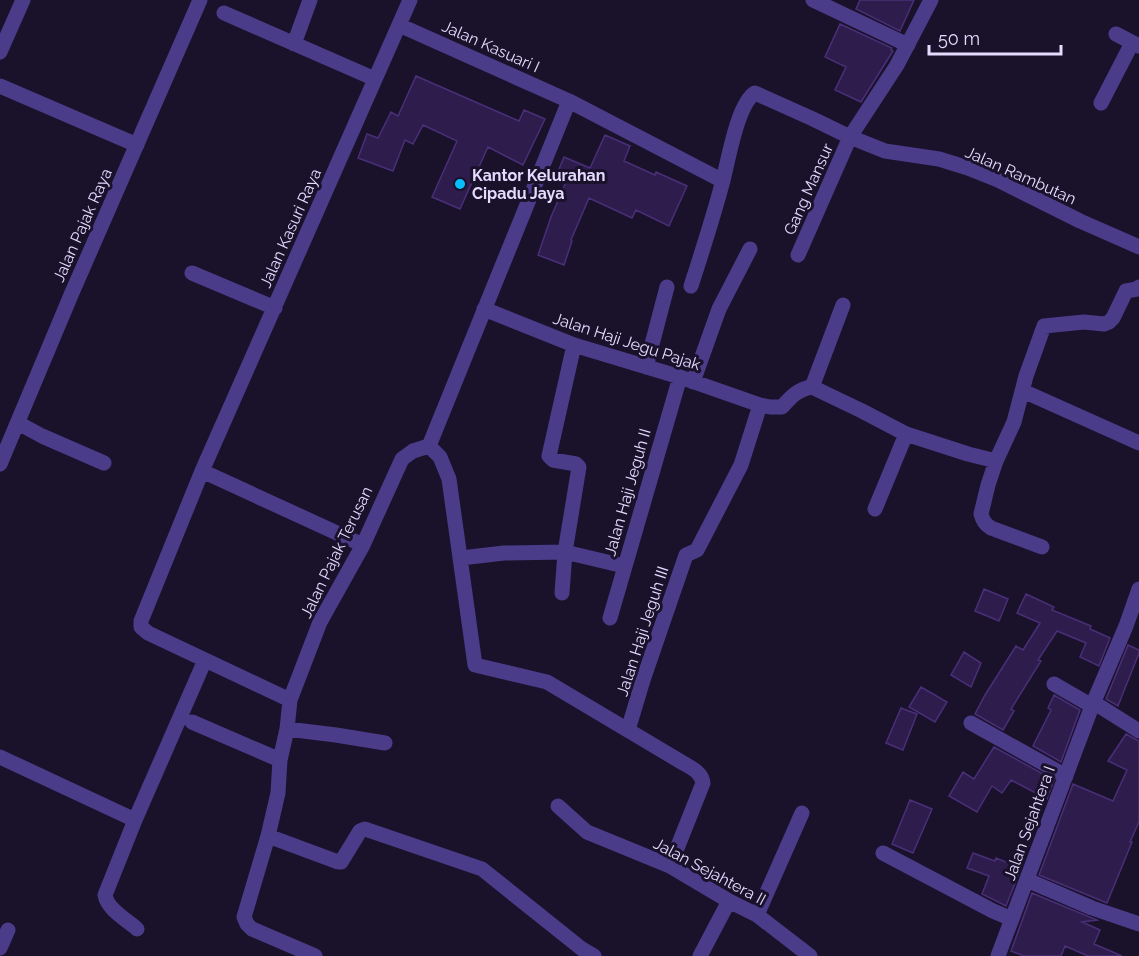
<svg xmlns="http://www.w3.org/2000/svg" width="1139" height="956" font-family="Raleway,sans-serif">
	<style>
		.building { fill: #2e1d4c; stroke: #492f78; stroke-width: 1.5 }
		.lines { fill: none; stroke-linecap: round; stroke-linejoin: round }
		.minor { stroke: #4b3c8a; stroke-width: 15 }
		.poi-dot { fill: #07bfff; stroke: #1a112b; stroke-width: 2 }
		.labels { text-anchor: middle; stroke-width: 6; stroke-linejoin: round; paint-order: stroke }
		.street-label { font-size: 16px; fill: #e5dbff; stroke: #1a112b }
		.poi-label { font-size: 16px; font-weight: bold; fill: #e5dbff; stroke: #1a112b; text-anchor: start }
	</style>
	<rect width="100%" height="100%" fill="#1a112b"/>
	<path class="building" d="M 860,0 L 914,0 L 900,31 L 856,9 Z
		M 840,24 L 892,48 L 891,50 L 893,51 L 861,102 L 835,90 L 846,67 L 825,57 Z
		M 416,76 L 519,121 L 524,110 L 545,119 L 523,165 L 488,147 L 460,209 L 432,197 L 457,141 L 423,125 L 413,144 L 405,140 L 393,171 L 358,158 L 367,134 L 378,138 L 391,112 L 398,116 Z
		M 605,135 L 630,146 L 624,161 L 655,175 L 656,172 L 687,186 L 669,226 L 636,210 L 632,218 L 589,198 L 571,240 L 572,241 L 564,265 L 538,255 L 551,217 L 565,184 L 555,179 L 564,157 L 590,168 Z
		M 984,589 L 1008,599 L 999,621 L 975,611 Z
		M 1026,594 L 1054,607 L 1052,610 L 1091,626 L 1090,629 L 1110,638 L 1099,666 L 1080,657 L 1086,643 L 1057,631 L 1038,660 L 1041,661 L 1011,709 L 1014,711 L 1003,730 L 975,714 L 985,695 L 1016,646 L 1023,650 L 1040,623 L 1017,613 Z
		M 1128,645 L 1139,650 L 1139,653 L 1118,706 L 1106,699 Z
		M 964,652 L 981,663 L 971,687 L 951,675 Z
		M 921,687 L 947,702 L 935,722 L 909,707 Z
		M 1054,695 L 1080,710 L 1061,762 L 1033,746 L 1051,710 L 1048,708 Z
		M 901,708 L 917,714 L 903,750 L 886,743 Z
		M 1126,734 L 1139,741 L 1139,822 L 1130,842 L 1132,842 L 1107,903 L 1039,875 L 1073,784 L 1113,801 L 1127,770 L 1108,761 Z
		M 994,747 L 1054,780 L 1047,799 L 1011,780 L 1002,793 L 992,786 L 977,812 L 949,796 L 963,772 L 974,779 Z
		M 910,800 L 932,809 L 913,853 L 892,844 Z
		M 973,853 L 995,861 L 996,858 L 1021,868 L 1006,906 L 982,894 L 989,876 L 967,868 Z
		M 1032,893 L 1097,920 L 1082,922 L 1100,930 L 1094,944 L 1122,956 L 1088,956 L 1065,946 L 1061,956 L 1024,956 L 1011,951 Z"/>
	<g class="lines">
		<path class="minor" d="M 813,0 L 908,45
			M 224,13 L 375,79
			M 399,25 L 569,101 L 723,181
			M 1116,34 L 1139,46
			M 294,44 L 310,0
			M 0,52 L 23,0
			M 0,86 L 137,145
			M 1101,103 L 1132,43
			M 798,255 L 850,137 L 897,65 L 931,0
			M 192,273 L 275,308
			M 691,286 C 702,252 713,218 722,184 C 728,163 737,104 755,93 L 813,119 L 850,137 L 885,151 L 939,159 L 968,168 L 998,180 L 1080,221 L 1139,247
			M 484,309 L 574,345 L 680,377 L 760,405
			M 574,345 L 549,456 L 553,460 L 576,464 L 579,467 L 565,552 L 624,566
			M 646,367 L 667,287
			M 693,382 L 719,309 L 750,249
			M 812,387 L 862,411 L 906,434 L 968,454 L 996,461 L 1014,422 L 1026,376 L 1044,326 L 1084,322 L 1104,324 L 1109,322 L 1113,318 L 1126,291 L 1137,289 L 1139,287
			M 812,387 L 843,305
			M 1023,391 L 1139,443
			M 18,423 L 42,436 L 104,463
			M 429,446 L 440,457 L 449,479 L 475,665 L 547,682 L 683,763 C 692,768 702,773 703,783 L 670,866
			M 996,461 L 988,485 L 981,514 C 983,521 985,524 991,528 L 1042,547
			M 0,464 L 71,295 L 200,0
			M 202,471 L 363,545
			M 875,509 L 906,434
			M 461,558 L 504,553 L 565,552 L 562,593
			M 610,618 L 680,377
			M 1054,684 L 1092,706
			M 290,700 L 148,633 L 141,627 L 141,621 L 202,471 L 410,0
			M 1093,702 L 1139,731
			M 192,722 L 280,760
			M 971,723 L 1066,776
			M 287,729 L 336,735 L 385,743
			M 628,730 L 643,680 L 686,555 L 697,550 L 741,465 L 760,405 L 770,407 L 782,407 C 791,397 798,389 812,387
			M 0,757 L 135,820
			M 558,806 L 587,832 L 670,866 L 729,901 L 757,915 L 810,956
			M 268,836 L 338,862 L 341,862 L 360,831 L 365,829 L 482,869 L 582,949 L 594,956
			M 883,853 L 993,911 L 1012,919
			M 1027,880 L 1092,908 L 1139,924
			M 757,915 L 802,813
			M 137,929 C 127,920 107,909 105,895 L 135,820 L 205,660
			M 0,948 L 8,930
			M 315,956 L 252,929 L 247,924 L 244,917 L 268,836 L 278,793 L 280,760 L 287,729 L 290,700 L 320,622 L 363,545 L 402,459 L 413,451 L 429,446 L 569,101
			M 700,956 L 729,901
			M 998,956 L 1092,706 L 1126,626 L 1139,589"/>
	</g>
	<circle class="poi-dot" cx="460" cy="184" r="6"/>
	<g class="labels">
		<g class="street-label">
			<text transform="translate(491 46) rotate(24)" y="6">Jalan Kasuari I</text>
			<text transform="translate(1021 175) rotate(24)" y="6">Jalan Rambutan</text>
			<text transform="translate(808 189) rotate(-66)" y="6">Gang Mansur</text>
			<text transform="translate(82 225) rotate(-66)" y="6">Jalan Pajak Raya</text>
			<text transform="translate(290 228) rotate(-66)" y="6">Jalan Kasuri Raya</text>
			<text transform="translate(627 341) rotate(18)" y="6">Jalan Haji Jegu Pajak</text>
			<text transform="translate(627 492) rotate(-74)" y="6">Jalan Haji Jeguh II</text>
			<text transform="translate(336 552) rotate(-64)" y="6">Jalan Pajak Terusan</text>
			<text transform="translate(642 631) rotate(-72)" y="6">Jalan Haji Jeguh III</text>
			<text transform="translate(1029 823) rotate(-70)" y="6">Jalan Sejahtera I</text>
			<text transform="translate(710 871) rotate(28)" y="6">Jalan Sejahtera II</text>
		</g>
		<g class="poi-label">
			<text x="472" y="181">Kantor Kelurahan<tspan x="472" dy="18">Cipadu Jaya</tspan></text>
		</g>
	</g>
	<path d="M929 45v9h132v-9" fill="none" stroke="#e5dbff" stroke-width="3"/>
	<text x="938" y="45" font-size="18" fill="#e5dbff" stroke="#1a112b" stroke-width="4.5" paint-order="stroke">50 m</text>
</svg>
